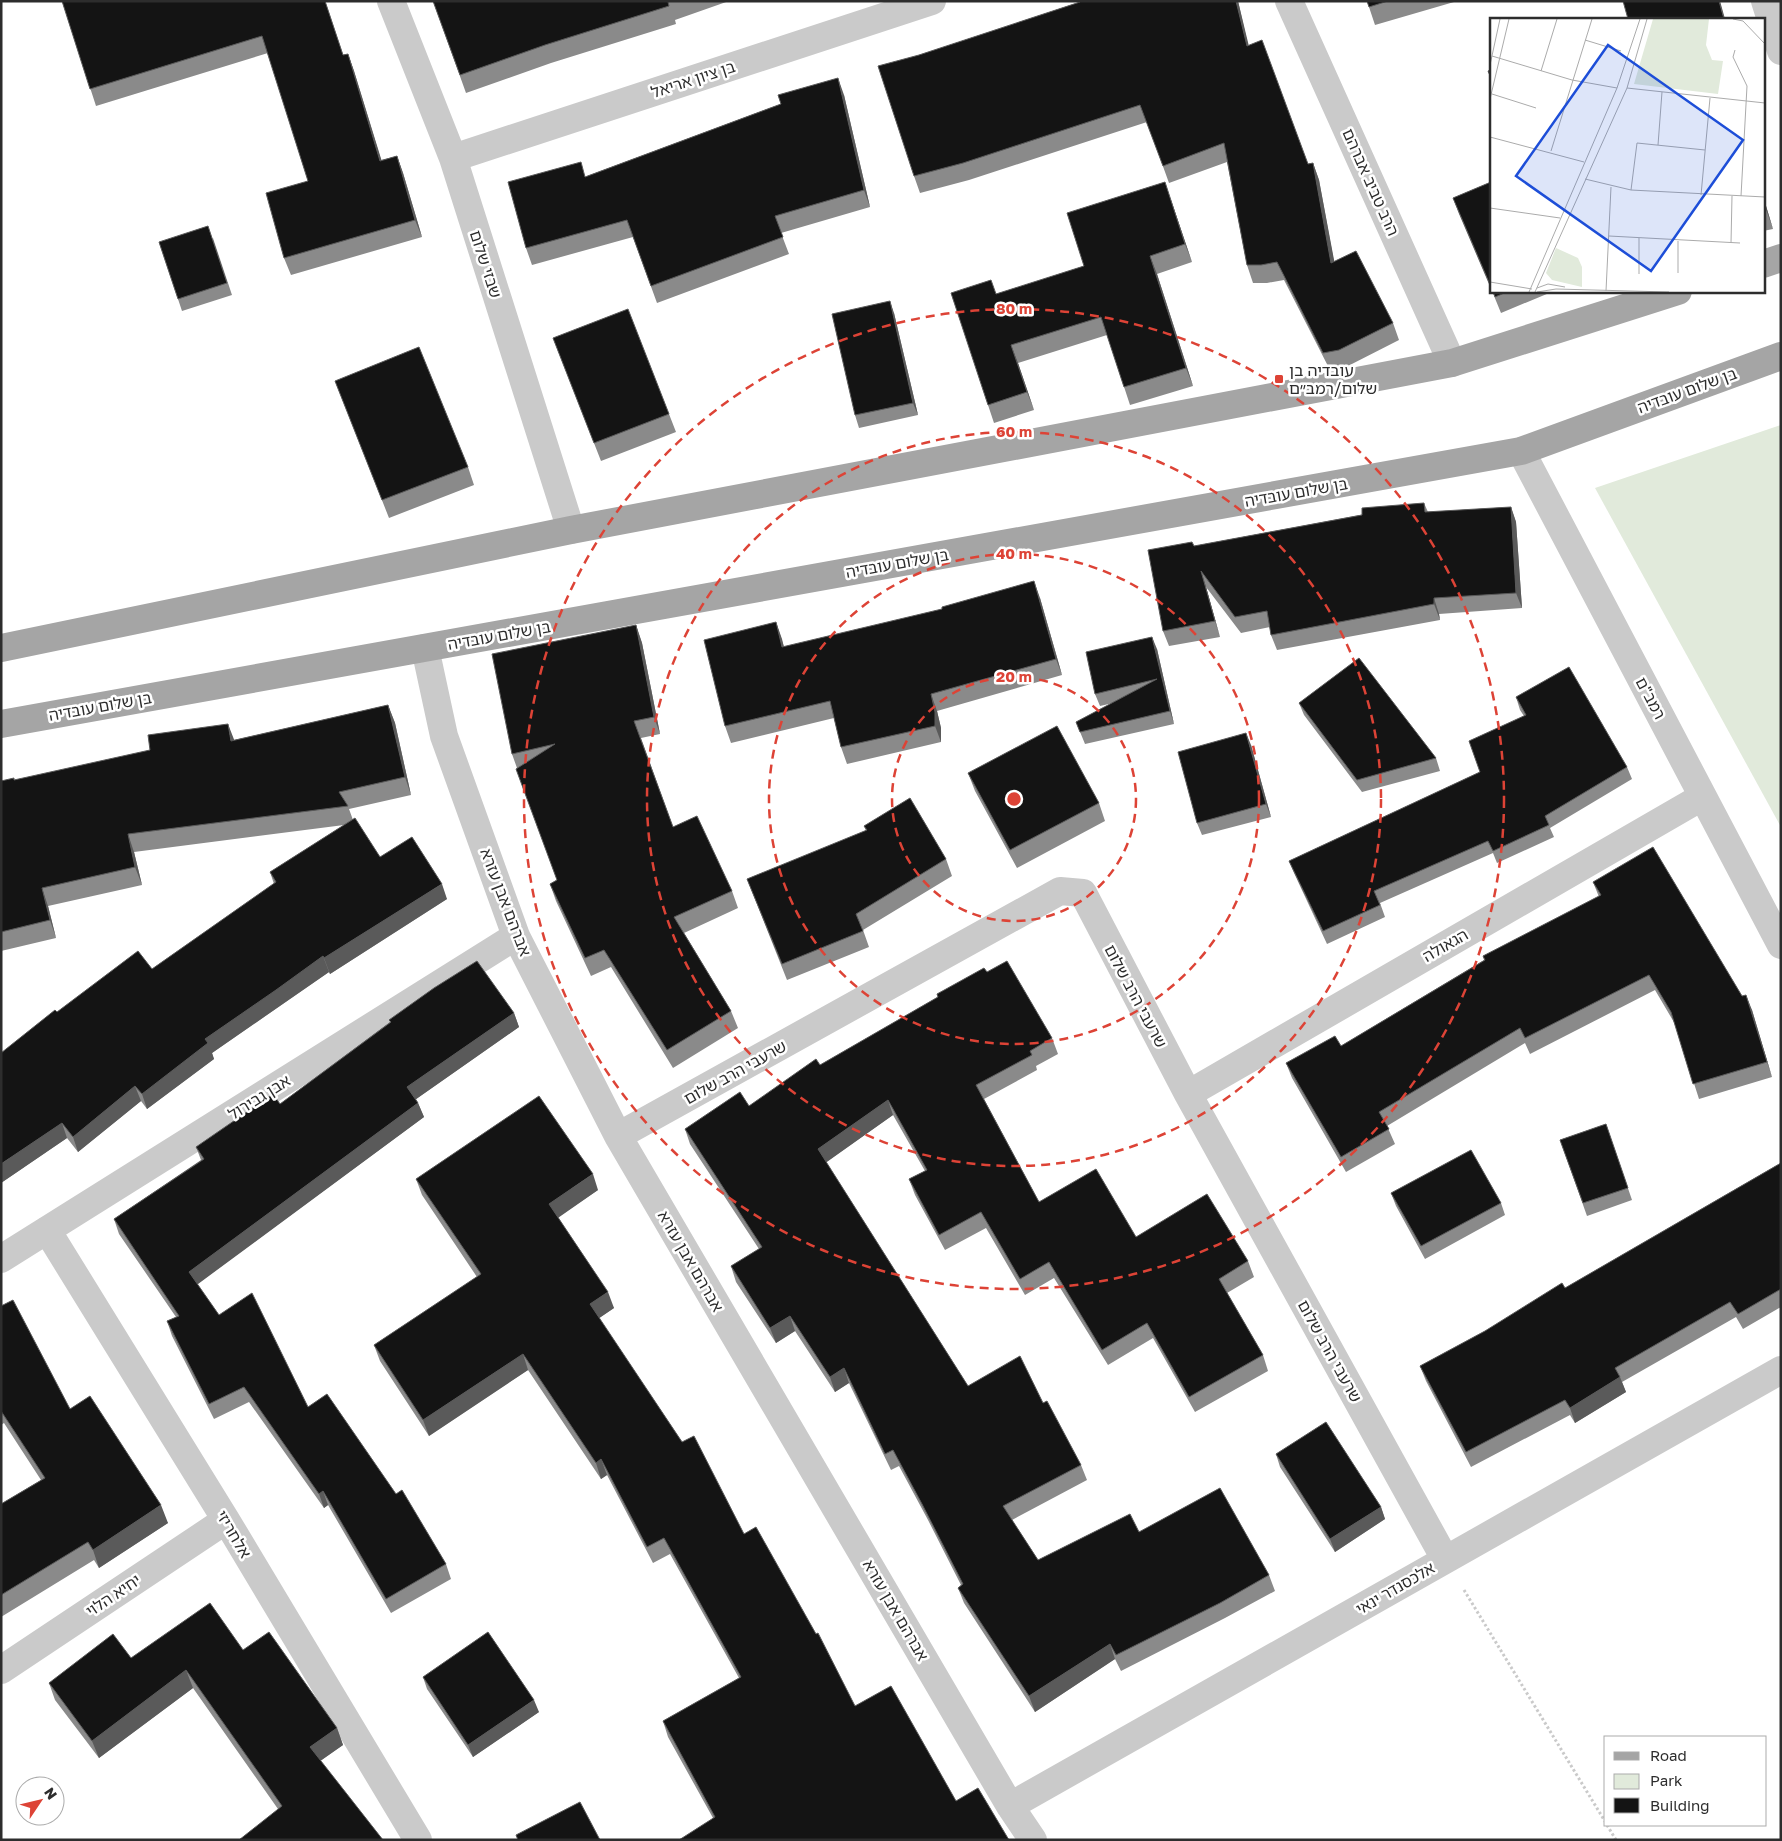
<svg xmlns="http://www.w3.org/2000/svg" width="1782" height="1841" font-family="'Golos Text','Noto Sans Hebrew',sans-serif">
	<style>
		.green { fill: #e1eadb }
		.lines { fill: none; stroke-linecap: round; stroke-linejoin: round }
		.path { stroke: #cacaca; stroke-width: 3; stroke-dasharray: 2.5 2.5; stroke-linecap: butt }
		.minor { stroke: #cacaca; stroke-width: 28 }
		.major { stroke: #a5a5a5; stroke-width: 28 }
		.wall { fill: #8a8a8a }
		.shaded-wall { fill: #5a5a5a }
		.building { fill: #141414; stroke: #5a5a5a }
		.ring { fill: none; stroke: #dd4336; stroke-width: 2.5; stroke-dasharray: 9 6 }
		.poi-dot { fill: #dd4336; stroke: #fff; stroke-width: 2 }
		.labels { text-anchor: middle; stroke-width: 5; stroke-linejoin: round; paint-order: stroke }
		.street-label { font-size: 16px; fill: #2d2d2d; stroke: #fff }
		.poi-label { font-size: 16px; fill: #2d2d2d; stroke: #fff; text-anchor: start }
		.inset-road { fill: none; stroke: #ababab; stroke-width: 1 }
		.view { fill: #1d4ed8; fill-opacity: 0.15; stroke: #1d4ed8; stroke-width: 2.5 }
		.inset-edge { fill: none; stroke: #2d2d2d; stroke-width: 2.5 }
		.centre { fill: #dd4336; stroke: #fff; stroke-width: 2.5 }
		.ring-label { font-size: 15px; text-anchor: middle; font-weight: bold; fill: #dd4336; stroke: #fff; stroke-width: 5; stroke-linejoin: round; paint-order: stroke }
	</style>
	<rect width="100%" height="100%" fill="#fff"/>
	<path class="green" d="M 1781,425 L 1781,827 L 1595,488 Z"/>
	<g class="lines">
		<path class="path" d="M 1464,1590 L 1606,1823
			M 1607,1825 L 1616,1840"/>
		<path class="minor" d="M 391,1 L 453,158 L 571,530
			M 1289,1 L 1452,363
			M 1765,1 L 1781,51
			M 453,158 L 932,1
			M 1521,451 L 1781,945
			M 425,648 L 444,736 L 516,936 L 618,1136 L 1010,1806 L 1033,1840
			M 1188,1094 L 1702,797
			M 618,1136 L 1060,891 L 1083,893 L 1188,1094 L 1445,1559
			M 47,1230 L 226,1520 L 418,1840
			M 1,1259 L 516,936
			M 1,1670 L 226,1520
			M 1010,1806 L 1781,1370"/>
		<path class="major" d="M 1763,264 L 1781,258
			M 1,648 L 571,530 L 1452,363 L 1678,291
			M 1,724 L 1521,451 L 1781,356"/>
	</g>
	<path class="wall" d="M 62,1 L 325,1 L 343,55 L 348,54 L 354,71 L 381,160 L 397,156 L 403,173 L 422,237 L 291,275 L 284,258 L 308,181 L 268,53 L 96,106 Z
		M 433,1 L 729,1 L 675,20 L 676,24 L 551,63 L 466,93 Z
		M 1080,1 L 1238,1 L 1248,45 L 1308,164 L 1313,163 L 1319,180 L 1334,262 L 1393,323 L 1399,340 L 1346,367 L 1330,370 L 1284,280 L 1267,283 L 1253,283 L 1247,265 L 1227,162 L 1169,183 L 1147,122 L 969,180 L 920,193 L 914,176 L 919,55 L 1080,2 Z
		M 1367,1 L 1453,1 L 1454,2 L 1375,25 Z
		M 844,95 L 870,207 L 781,233 L 789,254 L 657,303 L 633,237 L 532,265 L 526,248 L 587,176 L 781,104 Z
		M 1491,182 L 1491,289 L 1459,214 L 1453,198 Z
		M 1763,196 L 1773,229 L 1763,231 Z
		M 1171,200 L 1192,262 L 1157,274 L 1193,386 L 1130,405 L 1107,335 L 1018,363 L 1034,410 L 994,423 L 988,405 L 996,294 L 1084,266 Z
		M 213,238 L 232,295 L 182,311 L 178,299 Z
		M 1492,291 L 1554,291 L 1501,313 Z
		M 894,313 L 918,415 L 859,428 L 855,415 Z
		M 553,338 L 669,414 L 676,432 L 601,461 Z
		M 335,381 L 468,467 L 474,485 L 389,518 Z
		M 1424,503 L 1428,512 L 1511,507 L 1516,522 L 1522,608 L 1439,614 L 1440,620 L 1277,650 L 1271,635 L 1270,627 L 1241,633 L 1206,587 L 1220,637 L 1169,646 L 1163,631 L 1194,546 Z
		M 1040,598 L 1062,675 L 937,711 L 941,728 L 941,742 L 847,764 L 841,747 L 834,718 L 731,743 L 725,726 L 776,622 L 784,647 Z
		M 636,625 L 642,643 L 660,734 L 641,738 L 673,827 L 732,891 L 738,908 L 684,933 L 731,1011 L 738,1028 L 673,1068 L 611,967 L 591,976 L 556,901 L 550,884 L 557,880 L 512,754 Z
		M 1157,649 L 1174,724 L 1085,744 L 1076,722 L 1113,703 L 1100,706 L 1095,694 Z
		M 1516,697 L 1627,767 L 1632,779 L 1550,828 L 1554,837 L 1497,863 L 1493,853 L 1380,903 L 1385,917 L 1327,944 L 1294,873 L 1289,861 L 1480,772 L 1524,716 L 1520,710 Z
		M 1299,703 L 1436,758 L 1440,771 L 1362,792 L 1304,715 Z
		M 388,705 L 395,723 L 411,795 L 349,809 L 353,820 L 380,857 L 447,899 L 330,974 L 329,972 L 212,1053 L 214,1059 L 147,1109 L 141,1101 L 78,1152 L 67,1138 L 1,1183 L 57,1012 L 152,969 L 274,884 L 270,872 L 344,825 L 134,852 L 142,885 L 48,906 L 56,938 L 1,951 L 1,781 L 15,780 L 234,740 Z
		M 1251,745 L 1271,817 L 1202,835 L 1197,823 Z
		M 968,773 L 1099,803 L 1105,821 L 1017,868 L 975,791 Z
		M 864,826 L 946,859 L 952,876 L 863,930 L 869,947 L 787,980 L 747,879 L 866,831 Z
		M 1593,882 L 1742,996 L 1752,1010 L 1772,1077 L 1699,1099 L 1675,1024 L 1655,990 L 1530,1054 L 1525,1043 L 1387,1126 L 1395,1144 L 1346,1172 L 1292,1078 L 1286,1063 L 1341,1046 L 1484,960 L 1483,956 L 1599,897 Z
		M 987,972 L 1052,1038 L 1058,1054 L 1036,1066 L 1037,1070 L 984,1099 L 1039,1202 L 1136,1237 L 1248,1261 L 1254,1277 L 1227,1293 L 1263,1355 L 1268,1371 L 1195,1412 L 1153,1338 L 1108,1365 L 1054,1278 L 1025,1295 L 986,1228 L 945,1250 L 915,1195 L 909,1179 L 925,1171 L 893,1115 L 826,1162 L 968,1386 L 1043,1403 L 1081,1465 L 1087,1480 L 1012,1520 L 1038,1560 L 1139,1532 L 1269,1575 L 1275,1591 L 1225,1618 L 1121,1671 L 1115,1659 L 1035,1712 L 964,1603 L 958,1588 L 961,1585 L 928,1520 L 899,1466 L 891,1470 L 849,1383 L 835,1392 L 795,1331 L 776,1343 L 736,1282 L 731,1266 L 759,1249 L 690,1144 L 685,1129 L 749,1106 L 938,997 L 937,994 Z
		M 514,1013 L 519,1027 L 416,1099 L 418,1103 L 424,1117 L 197,1284 L 219,1315 L 308,1407 L 446,1564 L 451,1579 L 391,1613 L 328,1505 L 324,1508 L 249,1402 L 214,1419 L 172,1336 L 167,1321 L 176,1317 L 119,1234 L 114,1219 L 201,1160 L 196,1147 L 280,1104 L 390,1022 L 389,1020 Z
		M 1606,1124 L 1632,1200 L 1587,1216 L 1560,1140 Z
		M 1781,1163 L 1781,1307 L 1743,1329 L 1736,1317 L 1622,1382 L 1626,1392 L 1575,1423 L 1570,1415 L 1471,1467 L 1426,1381 L 1420,1366 L 1565,1288 Z
		M 416,1179 L 598,1190 L 558,1217 L 614,1308 L 599,1318 L 744,1534 L 855,1706 L 956,1801 L 1009,1840 L 713,1818 L 668,1737 L 663,1721 L 739,1678 L 670,1554 L 653,1563 L 607,1475 L 601,1479 L 528,1370 L 429,1436 L 380,1361 L 374,1345 L 477,1277 L 422,1195 Z
		M 1391,1193 L 1501,1203 L 1505,1215 L 1425,1259 L 1396,1206 Z
		M 1,1306 L 70,1409 L 168,1523 L 99,1568 L 94,1560 L 1,1617 L 1,1504 L 41,1480 L 4,1423 L 1,1425 Z
		M 1276,1454 L 1381,1507 L 1385,1519 L 1335,1552 L 1280,1467 Z
		M 243,1650 L 337,1728 L 343,1745 L 320,1761 L 383,1840 L 278,1809 L 193,1688 L 99,1758 L 55,1700 L 49,1683 L 131,1658 Z
		M 423,1677 L 539,1712 L 473,1757 L 427,1689 Z"/>
	<path class="shaded-wall" d="M 1236,1 L 1238,1 L 1253,63 L 1247,46 Z
		M 1719,1 L 1720,1 L 1725,19 L 1724,19 Z
		M 348,54 L 354,71 L 387,178 L 380,161 Z
		M 838,78 L 844,95 L 870,207 L 864,190 Z
		M 397,156 L 403,173 L 422,237 L 415,220 Z
		M 1313,163 L 1319,180 L 1338,281 L 1331,263 Z
		M 1165,182 L 1171,200 L 1192,262 L 1185,244 Z
		M 1763,196 L 1773,229 L 1763,201 Z
		M 1150,256 L 1157,274 L 1193,386 L 1186,368 Z
		M 890,301 L 894,313 L 918,415 L 913,403 Z
		M 1011,345 L 1018,363 L 1034,410 L 1027,392 Z
		M 1511,507 L 1516,522 L 1522,608 L 1516,593 Z
		M 1201,571 L 1206,587 L 1220,637 L 1215,621 Z
		M 1034,581 L 1040,598 L 1062,675 L 1056,659 Z
		M 1434,598 L 1439,614 L 1440,620 L 1434,604 Z
		M 776,622 L 782,639 L 788,664 L 782,647 Z
		M 636,625 L 642,643 L 660,734 L 654,717 Z
		M 1152,637 L 1157,649 L 1174,724 L 1170,711 Z
		M 931,694 L 937,711 L 941,728 L 941,742 L 935,726 Z
		M 388,705 L 395,723 L 411,795 L 405,777 Z
		M 228,724 L 235,742 L 231,741 Z
		M 1246,733 L 1251,745 L 1271,817 L 1266,804 Z
		M 128,834 L 134,852 L 142,885 L 135,867 Z
		M 442,884 L 447,899 L 330,974 L 324,958 Z
		M 42,888 L 48,906 L 56,938 L 50,920 Z
		M 323,956 L 329,972 L 212,1053 L 214,1059 L 147,1109 L 142,1094 L 205,1039 Z
		M 1746,995 L 1752,1010 L 1772,1077 L 1767,1062 Z
		M 514,1013 L 519,1027 L 412,1102 L 407,1087 Z
		M 135,1086 L 141,1101 L 78,1152 L 73,1137 Z
		M 888,1100 L 893,1115 L 824,1164 L 818,1149 Z
		M 418,1103 L 424,1117 L 194,1287 L 189,1272 Z
		M 62,1123 L 67,1138 L 1,1183 L 1,1164 Z
		M 593,1174 L 598,1190 L 555,1220 L 549,1204 Z
		M 608,1292 L 614,1308 L 595,1321 L 590,1304 Z
		M 790,1316 L 795,1331 L 776,1343 L 770,1328 Z
		M 523,1354 L 528,1370 L 429,1436 L 423,1420 Z
		M 844,1368 L 849,1383 L 835,1392 L 830,1377 Z
		M 1620,1377 L 1626,1392 L 1575,1423 L 1570,1408 Z
		M 601,1459 L 607,1475 L 601,1479 L 596,1463 Z
		M 323,1491 L 328,1505 L 324,1508 L 319,1494 Z
		M 161,1505 L 168,1523 L 99,1568 L 93,1550 Z
		M 1381,1507 L 1385,1519 L 1335,1552 L 1330,1539 Z
		M 1110,1644 L 1115,1659 L 1035,1712 L 1029,1696 Z
		M 186,1670 L 193,1688 L 99,1758 L 92,1741 Z
		M 534,1700 L 539,1712 L 473,1757 L 468,1745 Z
		M 337,1728 L 343,1745 L 316,1764 L 310,1747 Z"/>
	<path class="building" d="M 62,1 L 325,1 L 343,55 L 348,54 L 380,161 L 397,156 L 415,220 L 284,258 L 266,193 L 308,181 L 262,36 L 90,89 Z
		M 433,1 L 670,1 L 668,2 L 669,6 L 545,45 L 460,75 Z
		M 1080,1 L 1236,1 L 1247,46 L 1262,40 L 1308,164 L 1313,163 L 1331,263 L 1356,251 L 1393,323 L 1339,350 L 1323,353 L 1277,262 L 1261,265 L 1247,265 L 1224,143 L 1163,166 L 1140,105 L 963,163 L 914,176 L 878,66 L 919,55 L 1080,2 Z
		M 1367,1 L 1388,1 L 1369,7 Z
		M 1623,1 L 1719,1 L 1724,19 L 1628,19 Z
		M 1491,70 L 1491,78 L 1488,71 Z
		M 838,78 L 864,190 L 775,216 L 783,237 L 651,286 L 627,220 L 526,248 L 508,182 L 581,162 L 585,177 L 781,104 L 778,95 Z
		M 1165,182 L 1185,244 L 1150,256 L 1186,368 L 1124,387 L 1101,317 L 1011,345 L 1027,392 L 988,405 L 951,293 L 991,280 L 996,294 L 1084,266 L 1067,213 Z
		M 1491,182 L 1491,287 L 1453,198 Z
		M 1763,201 L 1766,211 L 1763,212 Z
		M 208,226 L 227,283 L 178,299 L 159,242 Z
		M 1493,291 L 1509,291 L 1495,297 Z
		M 890,301 L 913,403 L 855,415 L 832,314 Z
		M 628,309 L 669,414 L 594,443 L 553,338 Z
		M 419,347 L 468,467 L 382,500 L 335,381 Z
		M 1424,503 L 1425,512 L 1511,507 L 1516,593 L 1434,598 L 1434,604 L 1271,635 L 1267,611 L 1235,617 L 1201,571 L 1215,621 L 1163,631 L 1148,550 L 1192,542 L 1194,546 L 1362,515 L 1362,508 Z
		M 1034,581 L 1056,659 L 931,694 L 935,712 L 935,726 L 841,747 L 830,701 L 725,726 L 704,640 L 776,622 L 782,647 L 942,609 L 942,607 Z
		M 636,625 L 654,717 L 634,721 L 673,827 L 697,816 L 732,891 L 674,917 L 731,1011 L 667,1050 L 604,950 L 585,958 L 550,884 L 557,880 L 516,769 L 555,744 L 512,754 L 492,654 Z
		M 1152,637 L 1170,711 L 1080,732 L 1076,722 L 1157,679 L 1095,694 L 1086,652 Z
		M 1359,658 L 1436,758 L 1357,780 L 1299,703 Z
		M 1569,667 L 1627,767 L 1545,816 L 1549,825 L 1493,851 L 1488,841 L 1374,891 L 1380,905 L 1323,931 L 1289,861 L 1480,772 L 1469,741 L 1526,715 L 1516,697 Z
		M 388,705 L 405,777 L 339,792 L 348,806 L 128,834 L 135,867 L 42,888 L 50,920 L 1,932 L 1,781 L 14,778 L 14,780 L 150,750 L 148,735 L 228,724 L 231,741 Z
		M 1057,726 L 1099,803 L 1010,850 L 968,773 Z
		M 1246,733 L 1266,804 L 1197,823 L 1178,752 Z
		M 910,798 L 946,859 L 856,914 L 863,931 L 782,964 L 747,879 L 867,830 L 864,826 Z
		M 355,818 L 380,857 L 412,837 L 442,884 L 324,958 L 323,956 L 276,990 L 205,1039 L 208,1043 L 142,1094 L 135,1086 L 73,1137 L 62,1123 L 1,1164 L 1,1053 L 55,1010 L 57,1012 L 138,951 L 152,969 L 276,882 L 270,872 Z
		M 1653,847 L 1742,996 L 1746,995 L 1767,1062 L 1693,1084 L 1671,1012 L 1649,975 L 1525,1038 L 1520,1028 L 1379,1112 L 1389,1129 L 1341,1157 L 1286,1063 L 1335,1036 L 1341,1046 L 1485,960 L 1483,956 L 1601,895 L 1593,882 Z
		M 477,961 L 514,1013 L 407,1087 L 418,1103 L 189,1272 L 219,1315 L 252,1293 L 308,1407 L 327,1394 L 396,1494 L 402,1490 L 446,1564 L 386,1599 L 323,1491 L 319,1494 L 244,1387 L 209,1404 L 167,1321 L 179,1316 L 114,1219 L 204,1159 L 196,1147 L 273,1094 L 280,1104 L 391,1022 L 389,1020 L 434,988 Z
		M 1007,961 L 1052,1038 L 1030,1051 L 1032,1055 L 976,1085 L 1039,1202 L 1096,1169 L 1136,1237 L 1207,1194 L 1248,1261 L 1219,1279 L 1263,1355 L 1189,1397 L 1147,1323 L 1102,1350 L 1049,1262 L 1020,1279 L 981,1212 L 939,1235 L 909,1179 L 927,1170 L 888,1100 L 818,1149 L 968,1386 L 1020,1356 L 1043,1403 L 1047,1401 L 1081,1465 L 1003,1506 L 1038,1560 L 1130,1514 L 1139,1532 L 1220,1488 L 1269,1575 L 1220,1603 L 1116,1655 L 1110,1644 L 1029,1696 L 958,1588 L 963,1584 L 922,1504 L 893,1450 L 885,1454 L 844,1368 L 830,1377 L 790,1316 L 770,1328 L 731,1266 L 762,1247 L 685,1129 L 740,1092 L 749,1106 L 816,1059 L 820,1065 L 938,997 L 937,994 L 984,968 L 987,972 Z
		M 539,1096 L 593,1174 L 549,1204 L 608,1292 L 590,1304 L 682,1442 L 694,1436 L 744,1534 L 756,1527 L 816,1634 L 818,1633 L 855,1706 L 891,1686 L 956,1801 L 978,1788 L 1009,1840 L 679,1840 L 715,1817 L 663,1721 L 741,1677 L 664,1538 L 647,1547 L 601,1459 L 596,1463 L 523,1354 L 423,1420 L 374,1345 L 481,1274 L 416,1179 Z
		M 1606,1124 L 1628,1188 L 1583,1203 L 1560,1140 Z
		M 1471,1150 L 1501,1203 L 1421,1246 L 1391,1193 Z
		M 1781,1163 L 1781,1289 L 1738,1314 L 1730,1302 L 1615,1368 L 1620,1377 L 1570,1408 L 1565,1400 L 1466,1452 L 1420,1366 L 1485,1331 L 1562,1283 L 1565,1288 Z
		M 13,1300 L 70,1409 L 90,1396 L 161,1505 L 93,1550 L 88,1542 L 1,1595 L 1,1504 L 45,1478 L 1,1411 L 1,1306 Z
		M 1326,1422 L 1381,1507 L 1330,1539 L 1276,1454 Z
		M 210,1603 L 243,1650 L 269,1632 L 337,1728 L 310,1747 L 383,1840 L 239,1840 L 282,1806 L 186,1670 L 92,1741 L 49,1683 L 113,1634 L 131,1658 Z
		M 488,1632 L 534,1700 L 468,1745 L 423,1677 Z
		M 580,1802 L 600,1840 L 518,1840 L 516,1835 Z"/>
	<g class="ring">
		<circle cx="1014" cy="799" r="122"/>
		<circle cx="1014" cy="799" r="245"/>
		<circle cx="1014" cy="799" r="367"/>
		<circle cx="1014" cy="799" r="490"/>
	</g>
	<rect class="poi-dot" x="1274" y="374" width="10" height="10" rx="2.5"/>
	<g class="labels">
		<g class="street-label">
			<text transform="translate(693 79) rotate(-18)" y="6">בן ציון אריאל</text>
			<text transform="translate(1371 182) rotate(66)" y="6">הרב טביב אברהם</text>
			<text transform="translate(486 264) rotate(72)" y="6">שבזי שלום</text>
			<text transform="translate(1687 390) rotate(-20)" y="6">בן שלום עובדיה</text>
			<text transform="translate(1296 492) rotate(-10)" y="6">בן שלום עובדיה</text>
			<text transform="translate(897 563) rotate(-10)" y="6">בן שלום עובדיה</text>
			<text transform="translate(499 635) rotate(-10)" y="6">בן שלום עובדיה</text>
			<text transform="translate(1651 698) rotate(62)" y="6">רמב"ם</text>
			<text transform="translate(100 706) rotate(-10)" y="6">בן שלום עובדיה</text>
			<text transform="translate(506 902) rotate(69)" y="6">אברהם אבן עזרא</text>
			<text transform="translate(1445 945) rotate(-30)" y="6">הגאולה</text>
			<text transform="translate(1136 996) rotate(62)" y="6">שרעבי הרב שלום</text>
			<text transform="translate(735 1072) rotate(-29)" y="6">שרעבי הרב שלום</text>
			<text transform="translate(259 1097) rotate(-32)" y="6">אבן גבירול</text>
			<text transform="translate(691 1261) rotate(60)" y="6">אברהם אבן עזרא</text>
			<text transform="translate(1330 1351) rotate(61)" y="6">שרעבי הרב שלום</text>
			<text transform="translate(234 1534) rotate(59)" y="6">אלחריזי</text>
			<text transform="translate(1395 1588) rotate(-30)" y="6">אלכסנדר ינאי</text>
			<text transform="translate(113 1595) rotate(-34)" y="6">יחיא הלוי</text>
			<text transform="translate(896 1610) rotate(60)" y="6">אברהם אבן עזרא</text>
		</g>
		<g class="poi-label">
			<text x="1289" y="376">עובדיה בן<tspan x="1289" dy="18">שלום/רמב״ם</tspan></text>
		</g>
	</g>
	<g transform="translate(1490 18)">
		<rect width="275" height="275" fill="#fff"/>
		<path d="M 163,1 L 219,1 L 216,27 L 222,42 L 233,43 L 228,76 L 144,66 ZM 66,230 L 88,240 L 92,249 L 92,269 L 62,262 L 56,255 Z" fill="#e1eadb"/>
		<path class="inset-road" d="M 243,1 L 253,3 L 275,26M 95,22 L 131,33M 245,32 L 243,39 L 257,68 L 251,178M 2,38 L 82,62 L 127,70M 0,47 L 10,1M 51,53 L 67,1M 137,70 L 275,85M 2,76 L 46,90M 0,81 L 19,1M 0,119 L 94,144M 168,127 L 172,74M 61,133 L 102,1M 95,161 L 141,172 L 275,179M 141,172 L 147,125 L 215,132M 211,177 L 220,80M 0,190 L 70,200M 119,218 L 250,225M 241,225 L 242,178M 188,255 L 188,223M 149,256 L 149,220M 0,264 L 42,271M 47,270 L 58,266 L 75,269M 116,273 L 121,169M 39,274 L 127,70 L 150,1M 45,274 L 137,70 L 157,1M 47,274 L 66,271 L 179,274"/>
		<path class="view" d="M 118,27 L 253,122 L 161,253 L 26,158 Z"/>
		<rect width="275" height="275" class="inset-edge"/>
	</g>
	<circle cx="1014" cy="799" r="8" class="centre"/>
	<g class="ring-label">
		<text x="1014" y="314">80 m</text>
		<text x="1014" y="437">60 m</text>
		<text x="1014" y="559">40 m</text>
		<text x="1014" y="682">20 m</text>
	</g>
	<rect width="1782" height="1841" fill="none" stroke="#2d2d2d" stroke-width="5"/>
	<rect x="1604" y="1736" width="162" height="90" fill="#ffffff" stroke="#ababab"/>
	<rect x="1614" y="1752" width="25" height="8" fill="#a5a5a5" stroke="#ababab"/>
	<text x="1650" y="1761" font-size="15" fill="#2d2d2d">Road</text>
	<rect x="1614" y="1774" width="25" height="15" fill="#e1eadb" stroke="#ababab"/>
	<text x="1650" y="1786" font-size="15" fill="#2d2d2d">Park</text>
	<rect x="1614" y="1798" width="25" height="15" fill="#141414" stroke="#ababab"/>
	<text x="1650" y="1811" font-size="15" fill="#2d2d2d">Building</text>
	<g transform="translate(40 1801) rotate(55)"><circle r="24" fill="#ffffff" stroke="#ababab"/>
	<path d="M0-4L9 19L0 12L-9 19Z" fill="#dd4336"/>
	<text y="-8" font-size="14" font-weight="bold" text-anchor="middle" fill="#2d2d2d">N</text>
	</g>
</svg>
